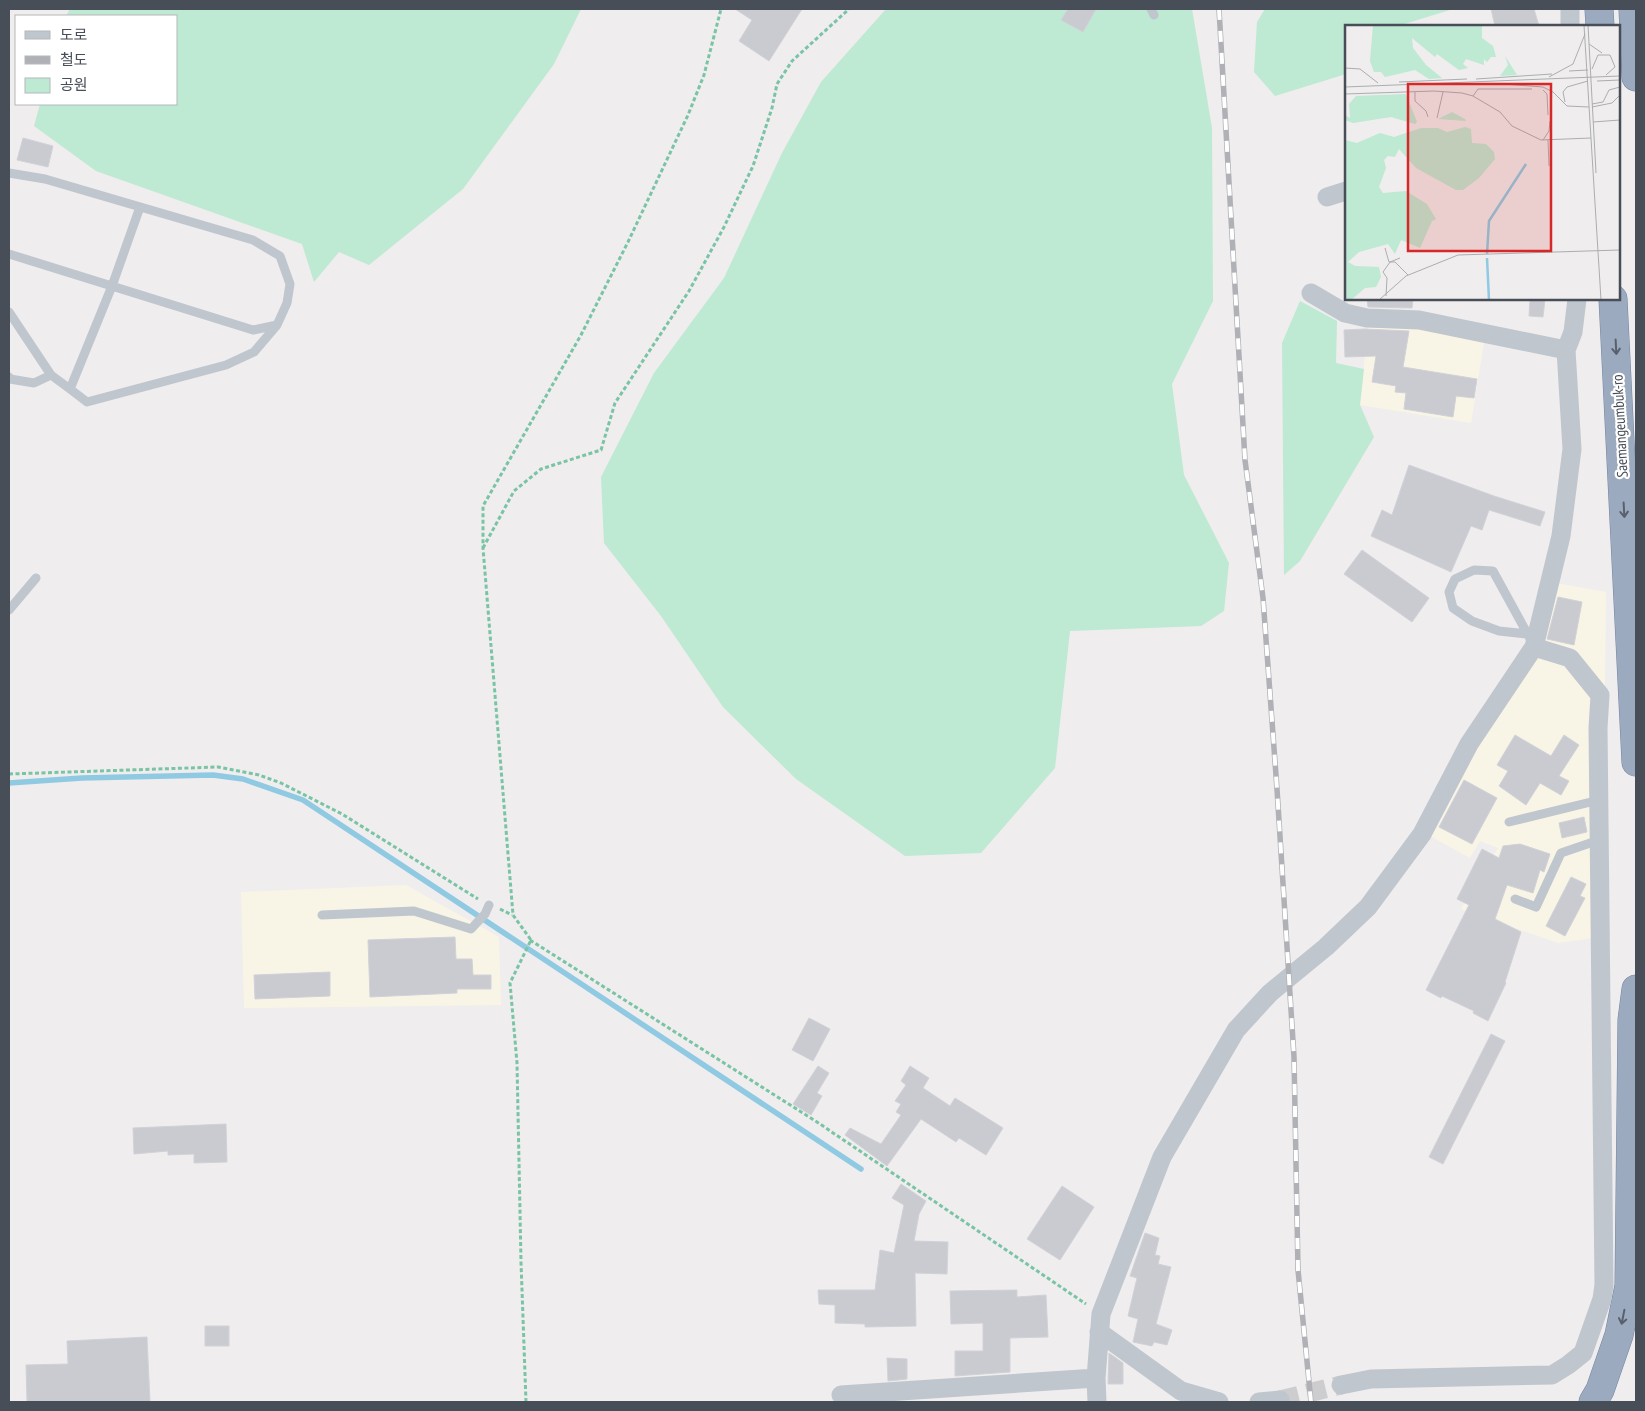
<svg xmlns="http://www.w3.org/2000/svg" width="1645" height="1411" font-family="'PT Sans Narrow','Noto Sans KR',sans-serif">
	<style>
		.commercial { fill: #f9f5e6 }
		.green { fill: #bee9d3 }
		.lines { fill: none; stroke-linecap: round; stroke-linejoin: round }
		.stream { stroke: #8fcae2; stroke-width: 5.5 }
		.building { fill: #cacbd1; stroke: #d1d2d8 }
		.minor-tunnel { stroke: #cdcdcf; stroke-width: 19; stroke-dasharray: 19 9; stroke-linecap: butt }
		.trunk-casing { stroke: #7486a3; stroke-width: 29 }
		.path { stroke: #7ac4a6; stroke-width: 3; stroke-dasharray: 4 2.5; stroke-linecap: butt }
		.service { stroke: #bfc6ce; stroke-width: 9 }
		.minor { stroke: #bfc6ce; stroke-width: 19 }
		.trunk { stroke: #9caac0; stroke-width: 28 }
		.rail-casing { stroke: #afb1b6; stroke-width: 5.5 }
		.rail { stroke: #fff; stroke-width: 4; stroke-dasharray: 11; stroke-linecap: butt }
		.oneway { stroke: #58606d }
		.labels { text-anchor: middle; stroke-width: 4.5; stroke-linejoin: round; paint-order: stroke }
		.street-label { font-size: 15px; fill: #474e58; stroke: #fff }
		.inset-river { fill: none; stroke: #8fcae2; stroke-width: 2.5 }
		.inset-road { fill: none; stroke: #acadb1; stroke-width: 1 }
		.view { fill: #d62828; fill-opacity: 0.15; stroke: #d62828; stroke-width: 2.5 }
		.inset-edge { fill: none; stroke: #474e58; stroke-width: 2.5 }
	</style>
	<rect width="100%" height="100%" fill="#efeded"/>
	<path class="commercial" d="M 1368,326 L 1418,327 L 1484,342 L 1471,423 L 1360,405 Z
		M 1556,583 L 1606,592 L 1605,687 L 1593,938 L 1558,943 L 1461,909 L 1498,848 L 1480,841 L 1470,858 L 1430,836 L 1478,748 L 1536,658 Z
		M 406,885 L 499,937 L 501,1005 L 244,1008 L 241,892 Z"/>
	<path class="green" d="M 70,9 L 581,9 L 554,64 L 463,189 L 369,265 L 339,252 L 314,282 L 302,244 L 96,171 L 34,126 L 40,104 L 176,104 L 176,16 L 66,16 Z
		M 886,9 L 1192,9 L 1212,128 L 1213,301 L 1172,384 L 1184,475 L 1229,563 L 1224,611 L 1201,626 L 1070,631 L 1055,768 L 981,853 L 905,856 L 796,779 L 723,707 L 661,616 L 604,543 L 601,477 L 654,373 L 724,278 L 782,153 L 821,82 Z
		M 1265,9 L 1453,9 L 1398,26 L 1346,26 L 1346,74 L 1275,96 L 1254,72 L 1257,22 Z
		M 1300,301 L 1337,321 L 1336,363 L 1364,369 L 1360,405 L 1374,437 L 1300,561 L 1284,575 L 1282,343 Z"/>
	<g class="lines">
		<path class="stream" d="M 9,783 L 82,778 L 213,775 L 243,779 L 303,800 L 861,1169"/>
	</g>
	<path class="building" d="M 735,9 L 802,9 L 769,61 L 739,41 L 752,20 Z
		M 1068,9 L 1096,9 L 1083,32 L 1061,20 Z
		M 1491,9 L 1534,9 L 1539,26 L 1495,26 Z
		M 23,138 L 53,146 L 48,167 L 17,160 Z
		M 1367,299 L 1413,299 L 1412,308 L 1368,307 Z
		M 1530,299 L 1545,299 L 1543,317 L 1529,316 Z
		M 1365,329 L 1409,331 L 1403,367 L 1477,379 L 1474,398 L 1456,396 L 1453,417 L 1404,409 L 1406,393 L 1395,392 L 1396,386 L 1372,382 L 1376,356 L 1345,357 L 1344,330 Z
		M 1409,465 L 1494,496 L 1545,512 L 1540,526 L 1489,510 L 1482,530 L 1471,526 L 1451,572 L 1371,536 L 1382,510 L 1392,515 Z
		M 1362,550 L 1429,598 L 1412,622 L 1344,574 Z
		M 1558,597 L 1582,602 L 1574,645 L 1547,639 Z
		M 1515,735 L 1551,756 L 1564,735 L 1579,745 L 1559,776 L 1569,781 L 1561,795 L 1540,783 L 1526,805 L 1499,786 L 1508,771 L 1497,765 Z
		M 1464,780 L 1497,798 L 1472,844 L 1439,827 Z
		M 1584,817 L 1587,832 L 1562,838 L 1559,823 Z
		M 1520,844 L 1550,854 L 1544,872 L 1540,870 L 1533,893 L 1507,885 L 1495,919 L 1521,932 L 1505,982 L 1506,983 L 1488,1021 L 1473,1013 L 1474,1011 L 1442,996 L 1441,998 L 1426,990 L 1469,905 L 1457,899 L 1482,849 L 1499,858 L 1503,846 Z
		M 1571,877 L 1586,884 L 1580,896 L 1585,898 L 1565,936 L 1546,926 Z
		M 455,937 L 456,959 L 472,959 L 473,975 L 491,975 L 491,989 L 457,989 L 457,993 L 370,997 L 368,940 Z
		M 330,972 L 330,996 L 255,999 L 254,975 Z
		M 809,1018 L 830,1029 L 813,1061 L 792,1050 Z
		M 1491,1034 L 1505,1041 L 1443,1164 L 1429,1157 Z
		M 818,1066 L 829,1073 L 817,1093 L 822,1096 L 811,1115 L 793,1104 Z
		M 910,1066 L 929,1078 L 923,1088 L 950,1106 L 955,1098 L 1003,1128 L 986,1155 L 959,1138 L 956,1142 L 921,1119 L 887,1166 L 845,1135 L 850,1128 L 881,1144 L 901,1115 L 896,1112 L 901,1104 L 895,1101 L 906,1085 L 901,1081 Z
		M 226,1124 L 227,1162 L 194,1163 L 194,1154 L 168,1155 L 168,1151 L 134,1154 L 133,1128 Z
		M 901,1184 L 926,1201 L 919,1214 L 914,1241 L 948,1242 L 947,1274 L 915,1273 L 916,1326 L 865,1327 L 865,1324 L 835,1323 L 835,1305 L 819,1304 L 818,1290 L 875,1290 L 880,1250 L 894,1253 L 904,1205 L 892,1198 Z
		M 1062,1186 L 1094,1207 L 1060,1260 L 1027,1239 Z
		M 1145,1233 L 1159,1238 L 1155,1255 L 1160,1256 L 1158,1264 L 1171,1267 L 1156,1324 L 1172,1330 L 1167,1345 L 1154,1342 L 1152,1346 L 1133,1342 L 1138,1319 L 1128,1316 L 1137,1278 L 1130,1276 Z
		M 1017,1290 L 1017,1297 L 1046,1295 L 1048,1337 L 1010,1338 L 1010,1372 L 955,1376 L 955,1351 L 983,1351 L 983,1323 L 951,1324 L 950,1291 Z
		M 205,1326 L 229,1326 L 229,1346 L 205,1346 Z
		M 147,1337 L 150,1402 L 27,1402 L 26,1365 L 68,1364 L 67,1341 Z
		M 1109,1353 L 1123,1363 L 1123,1384 L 1108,1384 Z
		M 887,1358 L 907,1359 L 907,1379 L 888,1381 Z"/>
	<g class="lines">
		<path class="minor-tunnel" d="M 1280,1400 L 1341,1385"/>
		<defs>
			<path id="trunk" d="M 1599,9 L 1600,26
				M 1633,9 L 1636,77
				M 1613,299 L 1636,762
				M 1593,1402 L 1600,1390 L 1619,1335 L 1629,1286 L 1632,1020 L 1636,989"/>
		</defs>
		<use href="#trunk" class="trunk-casing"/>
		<path class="path" d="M 483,548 L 514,491 L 541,469 L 601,450 L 615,403 L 689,291 L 724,227 L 753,166 L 772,108 L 777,84 L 792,61 L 849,9
			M 9,774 L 218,767 L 259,775 L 281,783 L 342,814 L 478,899
			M 500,909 L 512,915
			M 530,940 L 817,1122 L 1086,1304
			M 526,1402 L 521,1262 L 517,1063 L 510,983 L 531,940 L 513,915 L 483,548 L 483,506 L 581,335 L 628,242 L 688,115 L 704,75 L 721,9"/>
		<path class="service" d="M 1151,9 L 1154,15
			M 9,173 L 45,179 L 253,240 L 280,256 L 290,284 L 287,303 L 277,325 L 253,330 L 9,254
			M 9,312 L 51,375 L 34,383 L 10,379 L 9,377
			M 51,375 L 70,389 L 112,286 L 140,207
			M 70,389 L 87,402 L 226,365 L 254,352 L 277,325
			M 9,610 L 36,578
			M 1527,634 L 1499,631 L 1472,621 L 1453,608 L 1449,592 L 1455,579 L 1474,570 L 1493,571 L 1533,644
			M 1509,822 L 1599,800
			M 1515,899 L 1536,907 L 1561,853 L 1599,840
			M 322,915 L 414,911 L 471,929 L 485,914 L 489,905"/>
		<path class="minor" d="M 1570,9 L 1570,26
			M 1327,197 L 1346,191
			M 1311,293 L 1345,313 L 1367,318 L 1419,320 L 1566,350
			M 1099,1332 L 1181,1391 L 1219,1402
			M 1341,1385 L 1371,1379 L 1552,1375 L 1568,1365 L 1583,1353 L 1602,1299 L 1604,1285 L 1598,728 L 1600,695 L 1570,658 L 1534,647
			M 841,1395 L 1096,1378
			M 1097,1402 L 1096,1378 L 1101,1314 L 1162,1157 L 1236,1030 L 1270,993 L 1326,947 L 1368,907 L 1422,834 L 1469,744 L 1534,647 L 1561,536 L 1572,449 L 1566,350 L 1573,332 L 1577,299
			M 1259,1402 L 1280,1400"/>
		<use href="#trunk" class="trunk"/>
		<defs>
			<path id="rail" d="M 1219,9 L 1245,460 L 1263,598 L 1277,789 L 1294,1057 L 1298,1270 L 1311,1402"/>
		</defs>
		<use href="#rail" class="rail-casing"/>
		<use href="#rail" class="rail"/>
	</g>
	<defs><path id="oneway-shaft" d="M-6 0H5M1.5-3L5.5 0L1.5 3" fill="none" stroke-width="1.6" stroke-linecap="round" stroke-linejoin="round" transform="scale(1.25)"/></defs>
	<g class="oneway">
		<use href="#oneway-shaft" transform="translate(1616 347) rotate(87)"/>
		<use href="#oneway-shaft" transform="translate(1624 510) rotate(87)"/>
		<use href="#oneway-shaft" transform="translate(1623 1317) rotate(101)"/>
	</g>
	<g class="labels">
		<g class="street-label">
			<text transform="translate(1620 426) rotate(-93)" y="5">Saemangeumbuk-ro</text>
		</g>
	</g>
	<g transform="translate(1345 25)">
		<rect width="275" height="275" fill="#efeded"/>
		<path d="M 28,0 L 137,0 L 137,13 L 148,21 L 151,32 L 146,32 L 142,37 L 139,34 L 139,40 L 121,34 L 118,39 L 123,43 L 114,45 L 92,29 L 90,32 L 67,13 L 68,23 L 81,40 L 97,53 L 84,54 L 70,45 L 40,52 L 36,47 L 29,47 L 25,36 ZM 160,31 L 172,50 L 155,51 L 163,40 ZM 61,69 L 72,97 L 70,99 L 46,92 L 8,98 L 0,95 L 0,90 L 5,93 L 4,79 L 11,71 ZM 107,87 L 120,94 L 121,96 L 93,94 ZM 120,102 L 126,104 L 127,118 L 141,119 L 149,127 L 150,134 L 134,153 L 118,165 L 111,165 L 71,143 L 54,124 L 50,132 L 43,131 L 39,135 L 41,143 L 34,162 L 38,168 L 61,166 L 82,179 L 91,194 L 87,196 L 75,223 L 56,215 L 50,229 L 43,219 L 14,227 L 3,237 L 10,241 L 34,242 L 36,252 L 31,262 L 20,263 L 6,275 L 0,275 L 0,115 L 12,118 L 35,108 L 49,112 L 76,103 L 93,103 L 102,107 Z" fill="#bee9d3"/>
		<path class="inset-river" d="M 142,229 L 144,196 L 181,139M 142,233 L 144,275"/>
		<path class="inset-road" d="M 239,0 L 256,275M 243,0 L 251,148M 244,19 L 257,28M 0,43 L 15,44 L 33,58M 247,44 L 253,30 L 265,30 L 270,42 L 261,50M 224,46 L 243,45M 204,52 L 228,39 L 240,9M 131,54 L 207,49M 252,56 L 275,55M 54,57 L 122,54M 158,59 L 198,62 L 208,67 L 222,81 L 244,82M 0,62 L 275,51M 198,65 L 202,69 L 203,90M 70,67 L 70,76 L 81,86 L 83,92M 0,69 L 89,66 L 117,68 L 128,71 L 155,87 L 167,101 L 196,115 L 246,113M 128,71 L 133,64 L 187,64M 220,77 L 218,67 L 222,62 L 243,56M 247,79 L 258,77 L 264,65 L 275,62M 247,82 L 267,78 L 275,70M 92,93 L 98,67M 248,97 L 275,95M 198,115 L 204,106 L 205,96M 203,115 L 204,141M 40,223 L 44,237 L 50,237 L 63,250M 41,271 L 42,253 L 38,247 L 45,237 L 55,233M 34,275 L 61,251 L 113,230 L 275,225"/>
		<path class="view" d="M 63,59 L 206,59 L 206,226 L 63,226 Z"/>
		<rect width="275" height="275" class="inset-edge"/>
	</g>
	<rect width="1645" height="1411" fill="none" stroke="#474e58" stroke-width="20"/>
	<rect x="15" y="15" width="162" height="90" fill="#ffffff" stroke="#b5b8bc"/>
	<rect x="25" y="31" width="25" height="8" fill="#bfc6ce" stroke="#b5b8bc"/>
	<text x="60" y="40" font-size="15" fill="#474e58">도로</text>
	<rect x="25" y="56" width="25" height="8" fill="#afb1b6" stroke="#b5b8bc"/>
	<text x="60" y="65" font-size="15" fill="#474e58">철도</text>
	<rect x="25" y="78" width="25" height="15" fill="#bee9d3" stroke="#b5b8bc"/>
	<text x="60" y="90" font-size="15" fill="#474e58">공원</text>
</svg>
